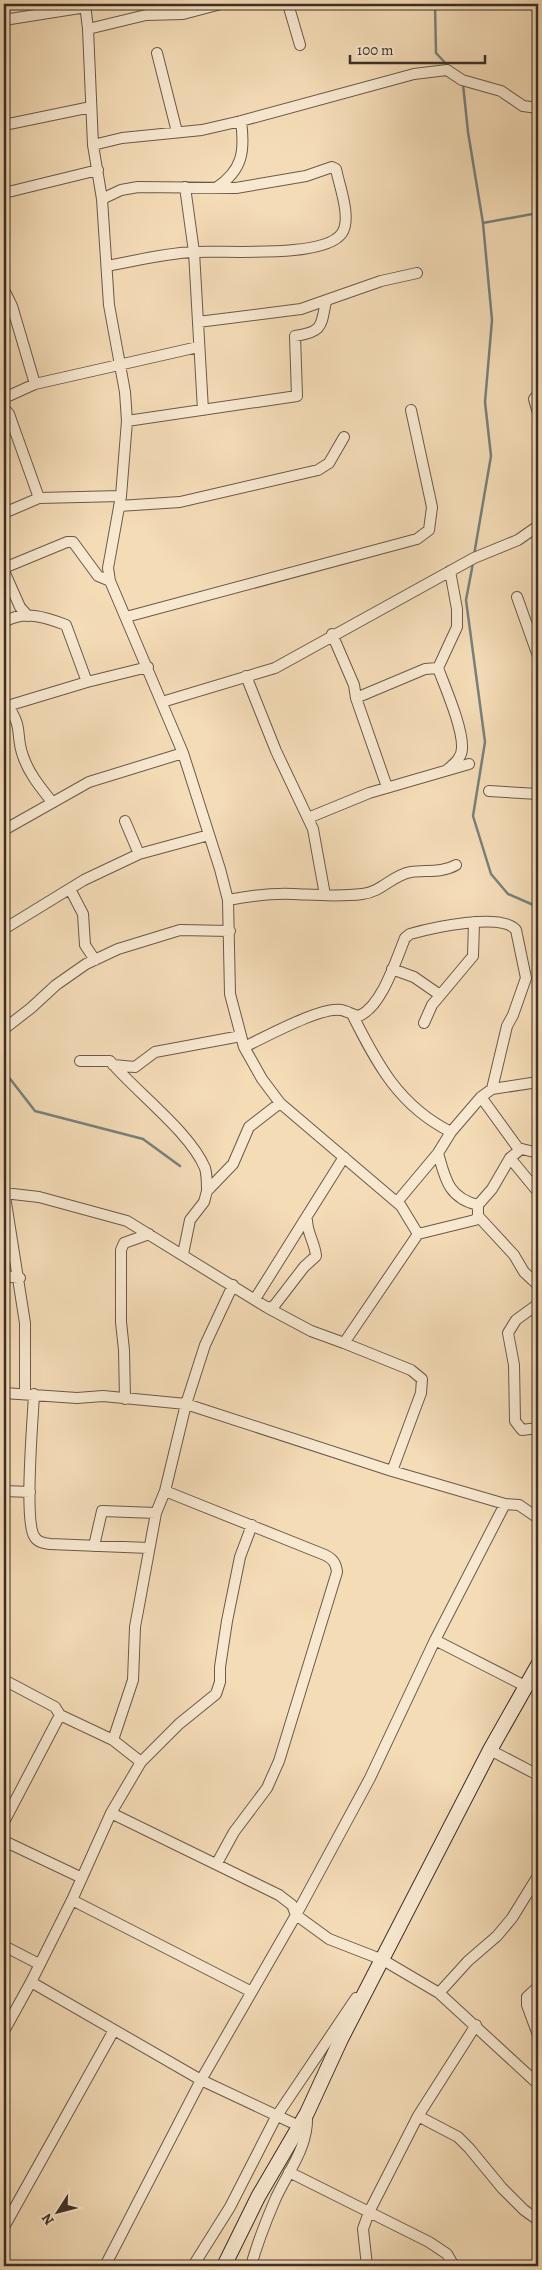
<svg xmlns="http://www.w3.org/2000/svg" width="542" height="2270" font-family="Alegreya,serif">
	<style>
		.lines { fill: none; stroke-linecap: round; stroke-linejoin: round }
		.stream { stroke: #77817e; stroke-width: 2.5 }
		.street-casing { stroke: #695a4b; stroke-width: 12 }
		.secondary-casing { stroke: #3b2e27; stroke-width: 16 }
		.street { stroke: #f8e8d0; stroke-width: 10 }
		.secondary { stroke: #f8e8d0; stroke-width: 14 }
	</style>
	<rect width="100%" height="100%" fill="#f4dcb7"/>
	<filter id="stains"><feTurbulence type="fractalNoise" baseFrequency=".004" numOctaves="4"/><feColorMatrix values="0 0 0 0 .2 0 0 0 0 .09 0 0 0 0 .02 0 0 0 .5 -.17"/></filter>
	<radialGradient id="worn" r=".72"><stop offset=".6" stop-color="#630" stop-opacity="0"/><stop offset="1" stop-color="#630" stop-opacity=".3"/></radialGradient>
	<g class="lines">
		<path class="stream" d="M 435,4 L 436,53 L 449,67
			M 463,84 L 468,132 L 483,223 L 492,320 L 485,402 L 491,456 L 474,555
			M 483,223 L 538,213
			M 473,563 L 466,600 L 485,742 L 473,816 L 491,874 L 508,894 L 538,907
			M 4,1071 L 35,1111 L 143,1139 L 180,1166"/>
		<defs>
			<path id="street" d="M 85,4 L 88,29 L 93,145 L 102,199 L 109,305 L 125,392 L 127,421 L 121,496 L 108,568 L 110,581 L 183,753 L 220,869 L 228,900 L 230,994 L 244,1047 L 262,1079 L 280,1103 L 401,1206 L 418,1234 L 344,1343 L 411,1370 L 422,1379 L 421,1393 L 392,1471
				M 288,4 L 300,45
				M 4,20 L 86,7
				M 88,29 L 146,15 L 183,14 L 221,4
				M 157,53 L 177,132
				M 4,125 L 91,107
				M 93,145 L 122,138 L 202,130 L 241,121 L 414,74 L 447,70 L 462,80 L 501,91 L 523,106 L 538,108
				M 185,187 L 194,252 L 203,410
				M 216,188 C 243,170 245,151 241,121
				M 4,193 L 98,170
				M 102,199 L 121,190 L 138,187 L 236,188 L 306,176 L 332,167 L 336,169 C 339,185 352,218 342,233 C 325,259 224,250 194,252 C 165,253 135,261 107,266
				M 4,290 L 12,306 L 35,384
				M 198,322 L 301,309 L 381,281 L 417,273
				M 538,394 L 534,399 L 538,413
				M 4,398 L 35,384 L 198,347
				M 4,408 L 9,414 L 39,498
				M 127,421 L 297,396 L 295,336 C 323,332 321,326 326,301
				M 119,506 L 180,502 L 318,470 L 329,463 L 344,437
				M 4,513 L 39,498 L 121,496
				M 4,568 L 67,542 L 73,542 L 98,576 L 110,581
				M 4,571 L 20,607 L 28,616
				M 517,597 L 538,656
				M 126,617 L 417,539 L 429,530 L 432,507 L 411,410
				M 4,622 C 24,610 45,617 66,625 L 87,682
				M 332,634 L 354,685 L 356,698 L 387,787
				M 246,676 L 276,751 L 313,829 L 325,895
				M 356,698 L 425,669 L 438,668
				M 162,702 L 275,668 L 474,558 L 518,540 L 538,526
				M 7,705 C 24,728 15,734 23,756 C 29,774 41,788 52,802
				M 4,707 L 87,682 L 148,667
				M 447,770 C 454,764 462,758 462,748 C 463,728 445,687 438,668 L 457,627 L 457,609 L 450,571
				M 489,791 L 538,794
				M 308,818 L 369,793 L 469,764
				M 125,821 L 139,854
				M 4,830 L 89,782 L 183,753
				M 70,889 L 83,914 L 85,945 L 95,960
				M 228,900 C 249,896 271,893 293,894 C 317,895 339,897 362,894 C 382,892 392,875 411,872 C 427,870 442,873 456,865
				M 4,929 L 84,880 L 139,854 L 209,835
				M 392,969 L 414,977 L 440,995
				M 352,1014 C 377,1064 399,1106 451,1132
				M 424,1023 L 432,1005 L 473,956 L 474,922
				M 4,1029 L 31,1008 L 56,985 L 86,964 L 118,949 L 180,930 L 230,931
				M 244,1047 C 264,1038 321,1006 341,1010 C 347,1011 353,1015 359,1016 C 382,1006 396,960 405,938 L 410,934 C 431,928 502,912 516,930 L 526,978 L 513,1015 L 507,1026 L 492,1089
				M 80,1061 L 110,1061 C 136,1092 190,1132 205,1168 C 207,1175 207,1184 207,1191
				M 113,1065 L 135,1067 L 155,1052 L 241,1036
				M 481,1097 L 518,1148 L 538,1153
				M 438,1153 C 445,1178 448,1198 478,1205
				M 510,1158 L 538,1192
				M 4,1190 L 25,1323 L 25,1394
				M 4,1193 L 39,1197 L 127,1221 L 268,1308 L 311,1331 L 344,1343
				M 397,1202 L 438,1153 L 451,1132 L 481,1097 L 492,1089 L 538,1082
				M 478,1216 L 514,1255 L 524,1272 L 538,1285
				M 418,1234 L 475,1220 L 478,1216 L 478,1205 L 492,1189 L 510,1158 L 521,1149
				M 183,1254 L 190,1220 L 204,1202 L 207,1191 L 233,1164 L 249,1127 L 280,1103
				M 4,1276 L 20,1278
				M 255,1299 L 344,1157
				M 538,1304 L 516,1320 L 508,1333 L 514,1365 L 515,1421 L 522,1430 L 538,1428
				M 268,1308 L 274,1306 L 304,1267 L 316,1256 C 315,1243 307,1233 307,1220
				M 4,1393 L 77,1398 L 103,1396 L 186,1404 L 392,1471 L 505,1504 L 519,1505 L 538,1518
				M 34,1394 C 33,1418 24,1519 34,1536 C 37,1542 43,1543 50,1544 L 149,1548
				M 125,1399 L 124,1350 L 121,1322 L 121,1250 L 124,1243 L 149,1234
				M 4,1491 L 30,1492
				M 165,1491 L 325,1555 C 333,1559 336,1563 337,1572 L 279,1761 L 267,1788 L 234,1832 L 217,1863
				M 94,1546 L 102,1511 L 156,1513
				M 435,1640 L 527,1687
				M 4,1680 L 55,1707 L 60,1715 L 113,1740 L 141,1762
				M 113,1740 L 133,1680 L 135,1627 L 156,1513 L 165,1491 L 186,1404 L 205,1345 L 233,1285
				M 490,1750 L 538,1775
				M 111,1813 L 279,1895 L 292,1905 L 296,1915 L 329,1939 L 383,1960 L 439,1993 L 468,1961 L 497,1936 L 512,1918 L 538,1876
				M 4,1822 L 60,1715
				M 4,1841 L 82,1878
				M 72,1900 L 250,1991
				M 4,1946 L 39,1964
				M 31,1982 L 201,2080 L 299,2126
				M 538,1987 L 527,1997 L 527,2005 L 538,2035
				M 439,1993 L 538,2084
				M 4,2031 L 31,1982 L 72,1900 L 111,1813 L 141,1762 L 179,1724 L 216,1694 L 220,1682 L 220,1667 L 227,1621 L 240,1557 L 252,1525
				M 418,2116 L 458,2137 L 469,2148 L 502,2188 L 524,2210 L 538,2220
				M 289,2172 L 429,2242 L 447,2254 L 454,2266
				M 4,2227 L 114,2030
				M 105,2266 L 201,2080 L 296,1915 L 370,1778 L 435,1640 L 505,1504
				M 193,2266 L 230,2207 L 276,2117 L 356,1998
				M 251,2266 C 257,2244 266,2221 275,2200 C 288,2171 309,2147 307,2114
				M 367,2266 L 363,2229 L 369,2212 L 418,2116 L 476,2025"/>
			<path id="secondary" d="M 224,2266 L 258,2197 L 307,2113 L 341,2039 L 490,1750 L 538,1665"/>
		</defs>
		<use href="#street" class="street-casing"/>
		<use href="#secondary" class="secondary-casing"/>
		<use href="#street" class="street"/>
		<use href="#secondary" class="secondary"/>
	</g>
	<rect width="542" height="2270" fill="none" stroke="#f4dcb7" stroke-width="20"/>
	<rect x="5" y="5" width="532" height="2260" fill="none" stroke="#3b2e27" stroke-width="2.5"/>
	<rect x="10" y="10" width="522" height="2250" fill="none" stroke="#3b2e27"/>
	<g transform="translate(58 2212) rotate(234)" stroke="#f8e8d0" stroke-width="4" paint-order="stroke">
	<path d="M0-4L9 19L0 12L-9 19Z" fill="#3b2e27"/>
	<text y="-8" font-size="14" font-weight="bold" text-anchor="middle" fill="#3b2e27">N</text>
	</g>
	<path d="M350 55v8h135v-8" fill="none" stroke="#3b2e27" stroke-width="2.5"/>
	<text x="357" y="55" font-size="15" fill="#3b2e27" stroke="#f8e8d0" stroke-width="4" paint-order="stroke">100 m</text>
	<rect width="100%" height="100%" filter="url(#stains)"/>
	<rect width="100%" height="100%" fill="url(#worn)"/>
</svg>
